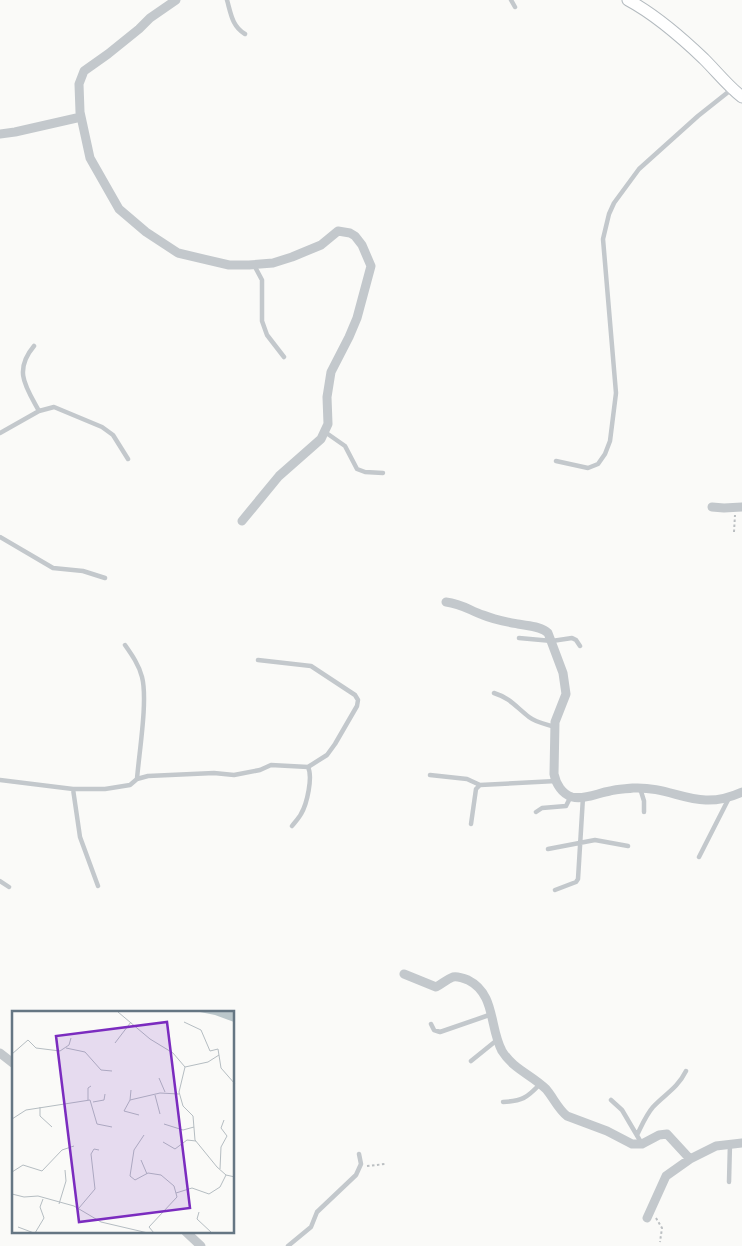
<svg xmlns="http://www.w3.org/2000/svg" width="742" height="1246" font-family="Lato,sans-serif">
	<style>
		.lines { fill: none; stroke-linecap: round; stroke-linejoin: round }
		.secondary-casing { stroke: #b3babf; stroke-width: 13 }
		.path { stroke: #bbbfc2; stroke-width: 2; stroke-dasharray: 2.5 2.5; stroke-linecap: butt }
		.lane { stroke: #c3c8cc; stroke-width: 4.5 }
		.street { stroke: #c3c8cc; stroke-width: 9 }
		.secondary { stroke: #fff; stroke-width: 11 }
		.inset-road { fill: none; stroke: #b5bdc2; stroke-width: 1 }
		.view { fill: #7b2cbf; fill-opacity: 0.15; stroke: #7b2cbf; stroke-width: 2.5 }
		.inset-edge { fill: none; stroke: #657683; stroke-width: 2.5 }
	</style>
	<rect width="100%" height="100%" fill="#fafaf8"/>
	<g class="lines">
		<defs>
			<path id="secondary" d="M 628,0 C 656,15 681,37 704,59 C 717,72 728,86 742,97"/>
		</defs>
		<use href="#secondary" class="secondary-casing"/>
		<path class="path" d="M 734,532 L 735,515
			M 367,1166 L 385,1164
			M 656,1218 L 662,1228 L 660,1242"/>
		<path class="lane" d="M 227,0 C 231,14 232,26 245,34
			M 511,0 L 515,7
			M 254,265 L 262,280 L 262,321 L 267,335 L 284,357
			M 34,346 C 13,371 26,387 39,411
			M 325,432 L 345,446 L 357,469 L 365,472 L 383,473
			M 0,433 L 39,411 L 54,407 L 102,427 L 113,435 L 128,459
			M 556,461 L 588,468 L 598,464 L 605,454 L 610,441 L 616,393 L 603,239 L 609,214 L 614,203 L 639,169 L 698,116 L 732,89
			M 0,537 L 53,568 L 83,571 L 105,578
			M 519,638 L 552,641 L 572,638 L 576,640 L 580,646
			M 125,645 C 132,655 139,665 142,677 C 148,700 139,753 137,779
			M 258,660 L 311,666 L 355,695 L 358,700 L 357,706 L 335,744 L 327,755 L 308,767
			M 494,693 C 510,698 516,707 529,717 C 537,723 546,724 555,727
			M 430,775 L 467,779 L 480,785
			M 0,780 L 73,789 L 105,789 L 130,785 L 137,779 L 148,776 L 214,773 L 234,775 L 260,770 L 271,765 L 308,767 C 313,777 307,804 301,814 C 299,818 295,822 292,826
			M 640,788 L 644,801 L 644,812
			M 73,789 L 80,837 L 98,886
			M 536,812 L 542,808 L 566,806 L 571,796
			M 471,824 L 476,789 L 480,785 L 556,781
			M 548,849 L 595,840 L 628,846
			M 699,857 L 729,798
			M 0,881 L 9,887
			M 555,890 L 576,882 L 578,879 L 583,797
			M 431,1024 L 434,1030 L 440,1032 L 492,1014
			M 471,1061 L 497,1040
			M 611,1100 L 622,1110 L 642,1144
			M 503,1102 C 522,1101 527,1098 540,1084
			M 637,1135 C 642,1125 646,1115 653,1107 C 665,1094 677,1089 686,1071
			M 729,1182 L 730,1143
			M 288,1246 L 311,1227 L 317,1212 L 356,1175 L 361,1164 L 359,1154"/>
		<path class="street" d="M 176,0 L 150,18 L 139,29 L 108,54 L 84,71 L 79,84 L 80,112 L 90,158 L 119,209 L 146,232 L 178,253 L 229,265 L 249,265 L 273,263 L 292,257 L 321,245 L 338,231 L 350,233 L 355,236 L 362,245 L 371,266 L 357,318 L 349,337 L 331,372 L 327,397 L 328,424 L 321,439 L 279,476 L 242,521
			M 0,134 L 15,132 L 81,117
			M 712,507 L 724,508 L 742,507
			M 446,602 C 462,604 469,610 483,615 C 495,620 507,622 518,624 C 528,626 541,626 548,633 L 563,673 L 566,694 L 555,722 L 554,774 C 556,784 562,794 572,797 C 584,800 598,793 610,791 C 617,789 626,789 633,788 C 676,786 696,813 742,792
			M 404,974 L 436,987 C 442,984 447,979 453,977 C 458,976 463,978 468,980 C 496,994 489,1027 502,1051 C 513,1069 532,1075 546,1089 C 553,1097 558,1109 567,1116 L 607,1131 L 632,1144 L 642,1144 L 659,1135 L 667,1134 L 690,1159
			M 0,1053 L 14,1064
			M 647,1218 L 666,1176 L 690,1159 L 716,1146 L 742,1143
			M 186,1232 L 201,1246"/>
		<use href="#secondary" class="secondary"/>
	</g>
	<g transform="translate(12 1011)">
		<rect width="222" height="222" fill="#fafaf8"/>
		<path d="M 188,1 L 222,1 L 222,11 L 203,4 Z" fill="#bbc7cb"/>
		<path class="inset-road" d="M 106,1 L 138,28 L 161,42 L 173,56 L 167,81 L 171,95 L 181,105 L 183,129 L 205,156 L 214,164 L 223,166M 172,11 L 189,19 L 198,40 L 206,38 L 209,57 L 223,73M 103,32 L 119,11M 54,37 L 73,41 L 89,59 L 100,60M 0,43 L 16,29 L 24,37 L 48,40 L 57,34 L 59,27M 173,56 L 196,51 L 207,44M 147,67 L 153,81M 119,79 L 118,89 L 148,82 L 167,83M 143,84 L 148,103M 76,89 L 76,77 L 79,75M 118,89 L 112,100 L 127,104M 81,91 L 92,89 L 93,83M 28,96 L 28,105 L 40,116M 0,108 L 14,99 L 78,89 L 85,113 L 100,116M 152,113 L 171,119 L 182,116M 132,124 L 122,139 L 118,165 L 123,169 L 136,162 L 149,164 L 162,175 L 165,186 L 137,216 L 142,222M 151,131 L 163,138 L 175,129 L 184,130M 129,149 L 135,163M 208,158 L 209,136 L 215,125 L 209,117 L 212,109M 0,161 L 11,154 L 30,160 L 50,139 L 62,135M 164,182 L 180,177 L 197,183 L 208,176 L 214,164M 0,183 L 12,186 L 26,185 L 62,195 L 89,211 L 136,222M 47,193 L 54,170 L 53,159M 67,197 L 83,178 L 79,143 L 82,138 L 87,139M 187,201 L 185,208 L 200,222M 6,216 L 22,222M 23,222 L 32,207 L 28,196 L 31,188"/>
		<path class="view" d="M 155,11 L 178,197 L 67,211 L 44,25 Z"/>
		<rect width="222" height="222" class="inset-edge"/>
	</g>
</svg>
